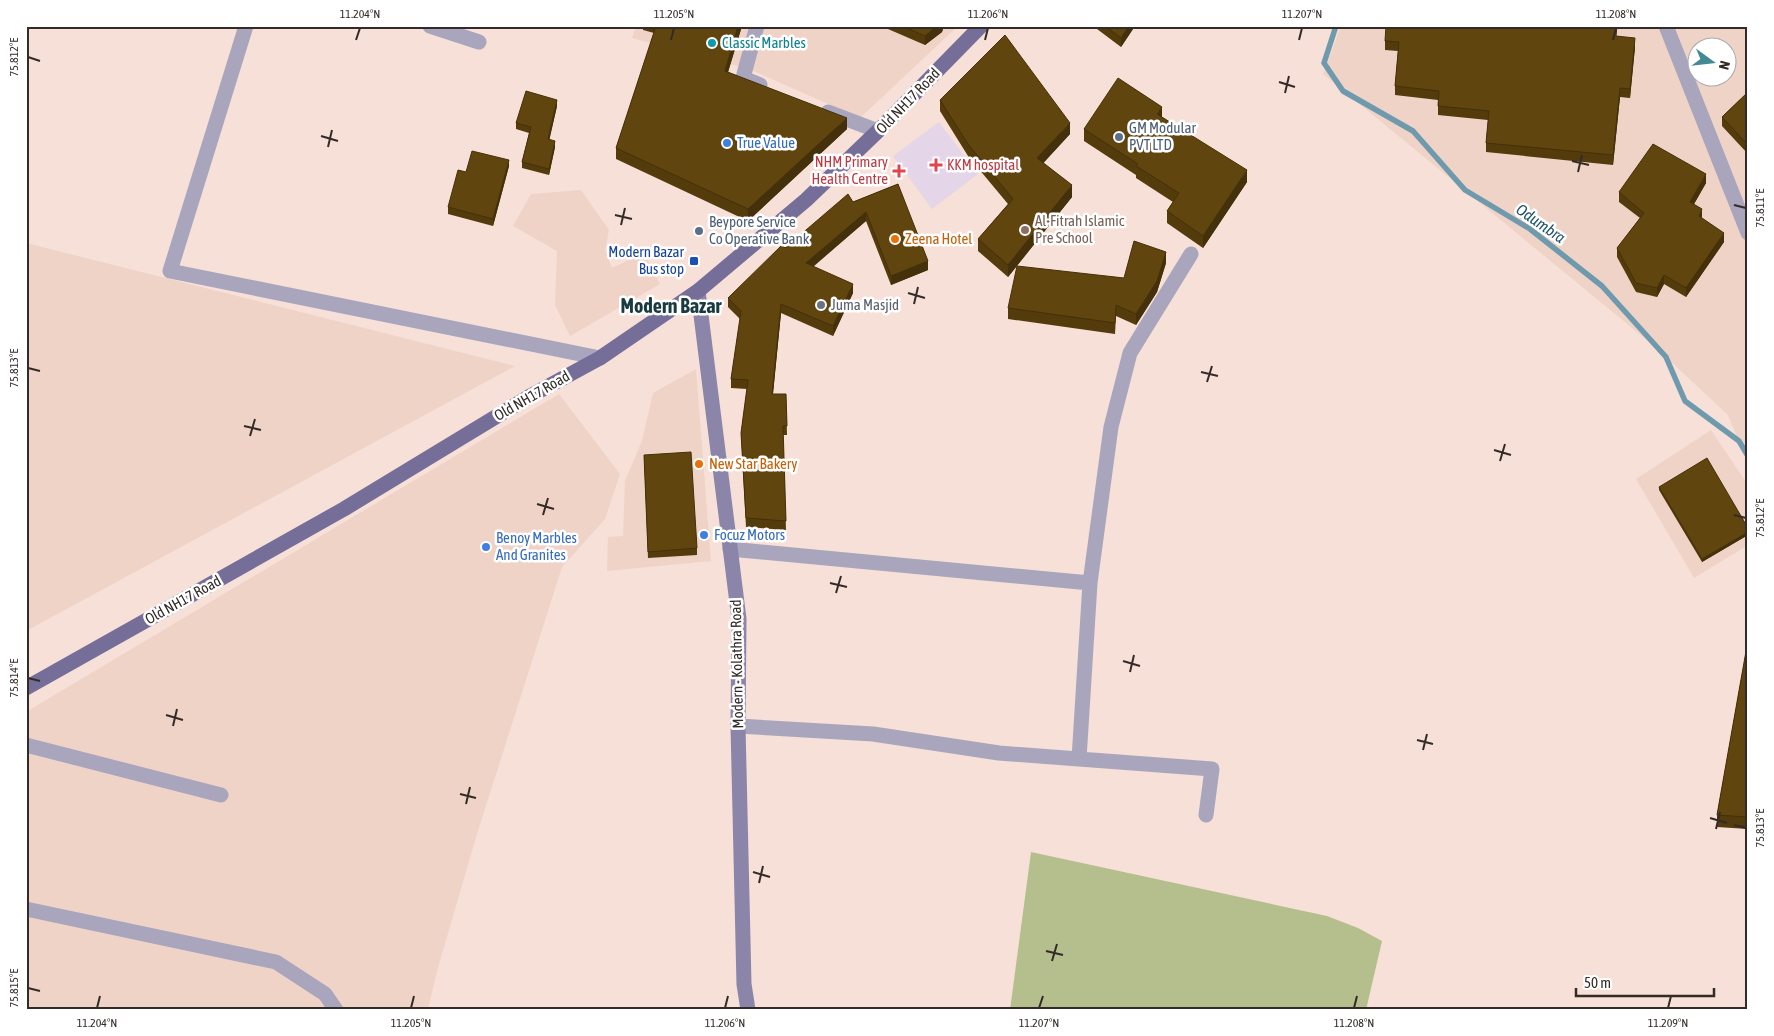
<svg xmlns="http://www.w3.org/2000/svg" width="1774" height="1036" font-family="'Asap Condensed',sans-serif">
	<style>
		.built { fill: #f0d3c7; fill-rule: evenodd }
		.medical { fill: #e4d5e8 }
		.green { fill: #b5bf8d }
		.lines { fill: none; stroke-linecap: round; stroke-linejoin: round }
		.stream { stroke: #6f9aae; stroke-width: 5.5 }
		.minor { stroke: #a8a5bd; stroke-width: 15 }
		.secondary { stroke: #8a85a9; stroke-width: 15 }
		.primary { stroke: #756e99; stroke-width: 15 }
		.wall { fill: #533b0c }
		.shaded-wall { fill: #44300a }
		.building { fill: #61450e; stroke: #44300a }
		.ticks { fill: none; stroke: #332b28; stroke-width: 2 }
		.culture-dot { fill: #0f9aa8; stroke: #fff; stroke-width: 2 }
		.service-dot { fill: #5c6f8a; stroke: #fff; stroke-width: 2 }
		.shop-dot { fill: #3f7fe0; stroke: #fff; stroke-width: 2 }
		.health-dot { fill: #e0444e; stroke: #fff; stroke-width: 2 }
		.education-dot { fill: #8d6e63; stroke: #fff; stroke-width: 2 }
		.food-dot { fill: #e8710a; stroke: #fff; stroke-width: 2 }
		.transit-dot { fill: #1a4fb4; stroke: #fff; stroke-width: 2 }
		.worship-dot { fill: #6b7280; stroke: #fff; stroke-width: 2 }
		.labels { text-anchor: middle; stroke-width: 5; stroke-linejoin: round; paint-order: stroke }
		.culture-label { font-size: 15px; fill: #0d838f; stroke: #fff; text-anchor: start }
		.street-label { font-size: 15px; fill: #332b28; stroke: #fff }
		.service-label { font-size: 15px; fill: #4e5e75; stroke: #fff; text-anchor: start }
		.shop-label { font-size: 15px; fill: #366cbe; stroke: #fff; text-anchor: start }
		.health-label { font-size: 15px; fill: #be3a42; stroke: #fff; text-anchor: end }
		.education-label { font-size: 15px; fill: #785e54; stroke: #fff; text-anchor: start }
		.food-label { font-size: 15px; fill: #c56008; stroke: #fff; text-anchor: start }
		.transit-label { font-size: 15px; fill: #164399; stroke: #fff; text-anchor: end }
		.worship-label { font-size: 15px; fill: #5b616d; stroke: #fff; text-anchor: start }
		.water-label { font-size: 16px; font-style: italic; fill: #23556b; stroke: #fff }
		.district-label { font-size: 20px; font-weight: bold; fill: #193b3f; stroke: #fff }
		.neatline { fill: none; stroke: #332b28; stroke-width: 2 }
		.ticks-label { font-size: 12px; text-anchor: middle; fill: #332b28 }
	</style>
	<rect width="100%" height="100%" fill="#f6e0d7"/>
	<path class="built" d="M 636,26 L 958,26 L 860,118 L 749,69 L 632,38 Z
		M 1341,26 L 1748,26 L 1748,463 L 1728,415 L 1654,346 L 1323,74 ZM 1696,48 L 1726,48 L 1726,78 L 1696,78 Z
		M 581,190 L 609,230 L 605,250 L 612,268 L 644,253 L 660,284 L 570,336 L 555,305 L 557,251 L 513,226 L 531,194 Z
		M 26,243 L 515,366 L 26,631 Z
		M 696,369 L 711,561 L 607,571 L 608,537 L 623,536 L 625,481 L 642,441 L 653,393 Z
		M 559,394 L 620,474 L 605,519 L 562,567 L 477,834 L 437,971 L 428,1010 L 26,1010 L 26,712 Z
		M 1711,430 L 1748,485 L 1748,545 L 1694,578 L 1636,479 Z"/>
	<path class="medical" d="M 939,122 L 978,174 L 932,209 L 893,156 Z"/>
	<path class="green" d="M 1031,852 L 1327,916 L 1358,928 L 1382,941 L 1366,1010 L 1010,1010 Z"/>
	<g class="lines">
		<path class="stream" d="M 1336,26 L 1324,63 L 1343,91 L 1413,131 L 1465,190 L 1530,229 L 1602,286 L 1666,357 L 1685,401 L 1739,441 L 1748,456"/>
		<path class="minor" d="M 246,26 L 170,271 L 600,358
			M 430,26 L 479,42
			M 757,26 L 743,78 L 760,85
			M 1666,26 L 1748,233
			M 828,112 L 878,131
			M 730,549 L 1090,583 L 1079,759
			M 1090,583 L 1111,427 L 1130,353 L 1191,254
			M 738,726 L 873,734 L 999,753 L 1212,769 L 1206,815
			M 26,745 L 221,795
			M 26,909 L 276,962 L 325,994 L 336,1010"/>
		<path class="secondary" d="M 698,291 L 739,619 L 738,726 L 744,984 L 748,1010"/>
		<path class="primary" d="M 26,688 L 344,509 L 532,395 L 600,358 L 698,291 L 806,200 L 878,131 L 981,26"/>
	</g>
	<path class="wall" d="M 643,26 L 742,26 L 728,72 L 847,129 L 748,221 L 616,159 L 616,148 L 654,33 L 643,30 Z
		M 881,26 L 944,26 L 942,32 L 925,45 Z
		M 1093,26 L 1135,26 L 1121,47 Z
		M 1617,36 L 1635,47 L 1630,98 L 1620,97 L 1613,165 L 1486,152 L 1486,143 L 1488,120 L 1438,115 L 1438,100 L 1395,95 L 1395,86 L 1398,51 L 1385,50 L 1385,41 Z
		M 1748,92 L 1748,154 L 1722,126 L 1722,117 Z
		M 940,100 L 1070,134 L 1043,163 L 1072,197 L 1008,277 L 978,251 L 978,239 L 1008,204 L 968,156 L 940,111 Z
		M 557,106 L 549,140 L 555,147 L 549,175 L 522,168 L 522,162 L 529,133 L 516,129 L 516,123 Z
		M 1162,117 L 1247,182 L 1203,248 L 1167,223 L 1167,211 L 1173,202 L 1136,178 L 1136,175 L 1084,141 L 1084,129 Z
		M 509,166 L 493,226 L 448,214 L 448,207 L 466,172 Z
		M 1706,183 L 1694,204 L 1702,218 L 1724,242 L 1686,297 L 1664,284 L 1657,297 L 1636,292 L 1617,257 L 1617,248 L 1640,218 L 1619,202 L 1619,192 Z
		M 898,184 L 928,270 L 891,285 L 866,221 L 813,266 L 853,293 L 833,336 L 781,313 L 773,394 L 786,394 L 787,435 L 783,435 L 786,530 L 746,527 L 741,433 L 747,389 L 731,388 L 731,379 L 740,319 L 728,307 L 728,298 L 785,248 L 853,202 Z
		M 1166,263 L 1157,292 L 1136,325 L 1116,316 L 1115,334 L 1008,319 L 1008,308 L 1124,278 Z
		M 644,455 L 697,548 L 697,555 L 648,558 Z
		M 1659,487 L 1748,528 L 1748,535 L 1702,562 L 1659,490 Z
		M 1748,640 L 1748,829 L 1717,827 L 1717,815 Z"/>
	<path class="shaded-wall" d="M 738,26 L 742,26 L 725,82 L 725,71 Z
		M 937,26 L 944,26 L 942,32 L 925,45 L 925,36 Z
		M 1129,26 L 1135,26 L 1121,47 L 1121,38 Z
		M 1635,38 L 1635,47 L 1630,98 L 1630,89 Z
		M 1620,88 L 1620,97 L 1613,165 L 1613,155 Z
		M 557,100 L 557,106 L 548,146 L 548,139 Z
		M 1162,107 L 1162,119 L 1157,114 Z
		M 847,118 L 847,129 L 748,221 L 748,209 Z
		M 1070,123 L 1070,134 L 1037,170 L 1037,158 Z
		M 555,141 L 555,147 L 549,175 L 549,169 Z
		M 509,160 L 509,166 L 493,226 L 493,219 Z
		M 1247,170 L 1247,182 L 1203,248 L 1203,236 Z
		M 1706,174 L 1706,183 L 1690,211 L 1690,202 Z
		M 1072,185 L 1072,197 L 1008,277 L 1008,265 Z
		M 1702,209 L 1702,218 L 1699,216 Z
		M 866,212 L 866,221 L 806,273 L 806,263 Z
		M 1724,233 L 1724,242 L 1686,297 L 1686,288 Z
		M 1166,252 L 1166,263 L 1157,292 L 1136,325 L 1136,314 Z
		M 928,261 L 928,270 L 891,285 L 891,276 Z
		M 1664,275 L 1664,284 L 1657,297 L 1657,288 Z
		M 853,284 L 853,293 L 833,336 L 833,326 Z
		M 781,304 L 781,313 L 772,403 L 772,394 Z
		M 1748,532 L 1748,535 L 1702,562 L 1702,559 Z"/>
	<path class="building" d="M 656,26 L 738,26 L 725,71 L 847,118 L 748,209 L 616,148 Z
		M 902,26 L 937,26 L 925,36 Z
		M 1105,26 L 1129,26 L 1121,38 Z
		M 1386,26 L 1617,26 L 1616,36 L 1635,38 L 1630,89 L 1620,88 L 1613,155 L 1486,143 L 1489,111 L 1438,106 L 1439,91 L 1395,86 L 1399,42 L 1385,41 Z
		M 1005,35 L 1070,123 L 1037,158 L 1072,185 L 1008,265 L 978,239 L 1013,199 L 968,144 L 940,100 Z
		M 1118,78 L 1162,107 L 1157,114 L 1247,170 L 1203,236 L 1167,211 L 1179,193 L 1136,166 L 1138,164 L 1084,129 Z
		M 526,91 L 557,100 L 548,139 L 555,141 L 549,169 L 522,162 L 531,127 L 516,123 Z
		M 1748,92 L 1748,145 L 1722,117 Z
		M 1653,144 L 1706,174 L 1690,202 L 1702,209 L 1699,216 L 1724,233 L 1686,288 L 1664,275 L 1657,288 L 1636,283 L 1617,248 L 1644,213 L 1619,192 Z
		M 472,151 L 509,160 L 493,219 L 448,207 L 458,170 L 466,172 Z
		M 898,184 L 928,261 L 891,276 L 866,212 L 806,263 L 853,284 L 833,326 L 781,304 L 772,394 L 786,394 L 787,426 L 783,426 L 786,521 L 746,518 L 741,433 L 748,380 L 731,379 L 741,311 L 728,298 L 782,245 L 785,248 L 848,194 L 853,202 Z
		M 1134,241 L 1166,252 L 1157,281 L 1136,314 L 1116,305 L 1115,323 L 1008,308 L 1017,266 L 1124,278 Z
		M 691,452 L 697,548 L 648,552 L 644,455 Z
		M 1707,458 L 1748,528 L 1748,532 L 1702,559 L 1659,487 Z
		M 1748,640 L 1748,817 L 1717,815 Z"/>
	<path class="ticks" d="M 356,40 L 360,28M 671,40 L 674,28M 985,40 L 988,28M 1299,40 L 1302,28M 1613,40 L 1616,28M 28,57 L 40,61M 1279,82 L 1295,87M 1285,93 L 1289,76M 321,136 L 338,141M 328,147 L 332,130M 1572,161 L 1589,165M 1578,172 L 1582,155M 1734,205 L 1746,208M 615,215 L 632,219M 621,225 L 625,208M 908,293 L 925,298M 914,304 L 918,287M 28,368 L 40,371M 1201,372 L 1218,376M 1207,382 L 1212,366M 244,426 L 261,430M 250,436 L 255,419M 1494,450 L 1511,455M 1500,461 L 1505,444M 537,504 L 554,509M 543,515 L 548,498M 1734,515 L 1746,518M 830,583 L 847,587M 836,593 L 841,576M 1123,661 L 1140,666M 1130,672 L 1134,655M 28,678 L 40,681M 166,715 L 183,720M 173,726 L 177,709M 1417,740 L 1433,744M 1423,750 L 1427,734M 460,794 L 476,798M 466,804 L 470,787M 1710,818 L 1727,823M 1734,825 L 1746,828M 1716,829 L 1720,812M 753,872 L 770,877M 759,883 L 763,866M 1046,951 L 1063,955M 1052,961 L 1057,944M 28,988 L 40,991M 97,1008 L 100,996M 411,1008 L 414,996M 725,1008 L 728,996M 1039,1008 L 1043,996M 1354,1008 L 1357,996M 1668,1008 L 1671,996"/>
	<circle class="culture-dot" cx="712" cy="43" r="5"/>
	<g class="service-dot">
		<circle cx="1119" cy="137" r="5"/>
		<circle cx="699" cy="231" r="5"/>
	</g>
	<g class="shop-dot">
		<circle cx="727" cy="143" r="5"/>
		<circle cx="704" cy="535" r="5"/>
		<circle cx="486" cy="547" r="5"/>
	</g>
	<g class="health-dot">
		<path d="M933.5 157.5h5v5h5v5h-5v5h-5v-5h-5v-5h5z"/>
		<path d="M896.5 163.5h5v5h5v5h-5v5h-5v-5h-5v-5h5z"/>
	</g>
	<circle class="education-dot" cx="1025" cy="230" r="5"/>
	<g class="food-dot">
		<circle cx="895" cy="239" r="5"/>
		<circle cx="699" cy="464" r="5"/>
	</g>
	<rect class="transit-dot" x="689" y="256" width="10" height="10" rx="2.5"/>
	<circle class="worship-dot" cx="821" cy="305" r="5"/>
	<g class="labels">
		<g class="culture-label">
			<text x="722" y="48">Classic Marbles</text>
		</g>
		<g class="street-label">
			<text transform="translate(908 101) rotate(-46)" y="5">Old NH17 Road</text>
			<text transform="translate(532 396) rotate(-30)" y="5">Old NH17 Road</text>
			<text transform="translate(183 600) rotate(-29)" y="5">Old NH17 Road</text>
			<text transform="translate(737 664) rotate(-91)" y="5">Modern - Kolathra Road</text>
		</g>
		<g class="service-label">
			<text x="1129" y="133">GM Modular<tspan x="1129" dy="17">PVT LTD</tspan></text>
			<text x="709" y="227">Beypore Service<tspan x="709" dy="17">Co Operative Bank</tspan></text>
		</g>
		<g class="shop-label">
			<text x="737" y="148">True Value</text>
			<text x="714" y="540">Focuz Motors</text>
			<text x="496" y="543">Benoy Marbles<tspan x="496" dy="17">And Granites</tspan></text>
		</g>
		<g class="health-label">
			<text x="888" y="167">NHM Primary<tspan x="888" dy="17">Health Centre</tspan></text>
			<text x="947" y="170" text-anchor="start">KKM hospital</text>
		</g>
		<g class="education-label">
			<text x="1035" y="226">Al-Fitrah Islamic<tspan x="1035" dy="17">Pre School</tspan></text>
		</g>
		<g class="food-label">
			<text x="905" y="244">Zeena Hotel</text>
			<text x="709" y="469">New Star Bakery</text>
		</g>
		<g class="transit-label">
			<text x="684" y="257">Modern Bazar<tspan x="684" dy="17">Bus stop</tspan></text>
		</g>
		<g class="worship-label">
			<text x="831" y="310">Juma Masjid</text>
		</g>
		<g class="water-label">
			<text transform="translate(1541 223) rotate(35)" y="6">Odumbra</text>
		</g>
		<g class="district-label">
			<text x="671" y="313">Modern Bazar</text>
		</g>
	</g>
	<rect width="1774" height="1036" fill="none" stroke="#ffffff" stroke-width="55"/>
	<g transform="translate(1712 62) rotate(105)"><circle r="24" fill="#ffffff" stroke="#adaaa9"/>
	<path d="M0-4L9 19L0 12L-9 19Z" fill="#448a93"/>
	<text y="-8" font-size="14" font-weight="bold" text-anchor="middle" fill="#332b28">N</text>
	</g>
	<path d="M1576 988v8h138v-8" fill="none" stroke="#332b28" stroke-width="2.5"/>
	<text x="1584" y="988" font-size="15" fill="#332b28" stroke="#ffffff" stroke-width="4" paint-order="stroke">50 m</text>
	<rect x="28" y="28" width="1718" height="980" class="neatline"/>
	<g class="ticks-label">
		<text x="360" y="18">11.204°N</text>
		<text x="674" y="18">11.205°N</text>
		<text x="988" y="18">11.206°N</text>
		<text x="1302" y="18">11.207°N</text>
		<text x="1616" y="18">11.208°N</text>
		<text transform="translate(14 57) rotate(-90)" y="4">75.812°E</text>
		<text transform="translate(1760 208) rotate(-90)" y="4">75.811°E</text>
		<text transform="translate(14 368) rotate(-90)" y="4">75.813°E</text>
		<text transform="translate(1760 518) rotate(-90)" y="4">75.812°E</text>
		<text transform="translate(14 678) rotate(-90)" y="4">75.814°E</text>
		<text transform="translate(1760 828) rotate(-90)" y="4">75.813°E</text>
		<text transform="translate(14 988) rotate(-90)" y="4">75.815°E</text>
		<text x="97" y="1027">11.204°N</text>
		<text x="411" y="1027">11.205°N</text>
		<text x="725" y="1027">11.206°N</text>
		<text x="1039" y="1027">11.207°N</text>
		<text x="1354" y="1027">11.208°N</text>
		<text x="1668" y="1027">11.209°N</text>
	</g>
</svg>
